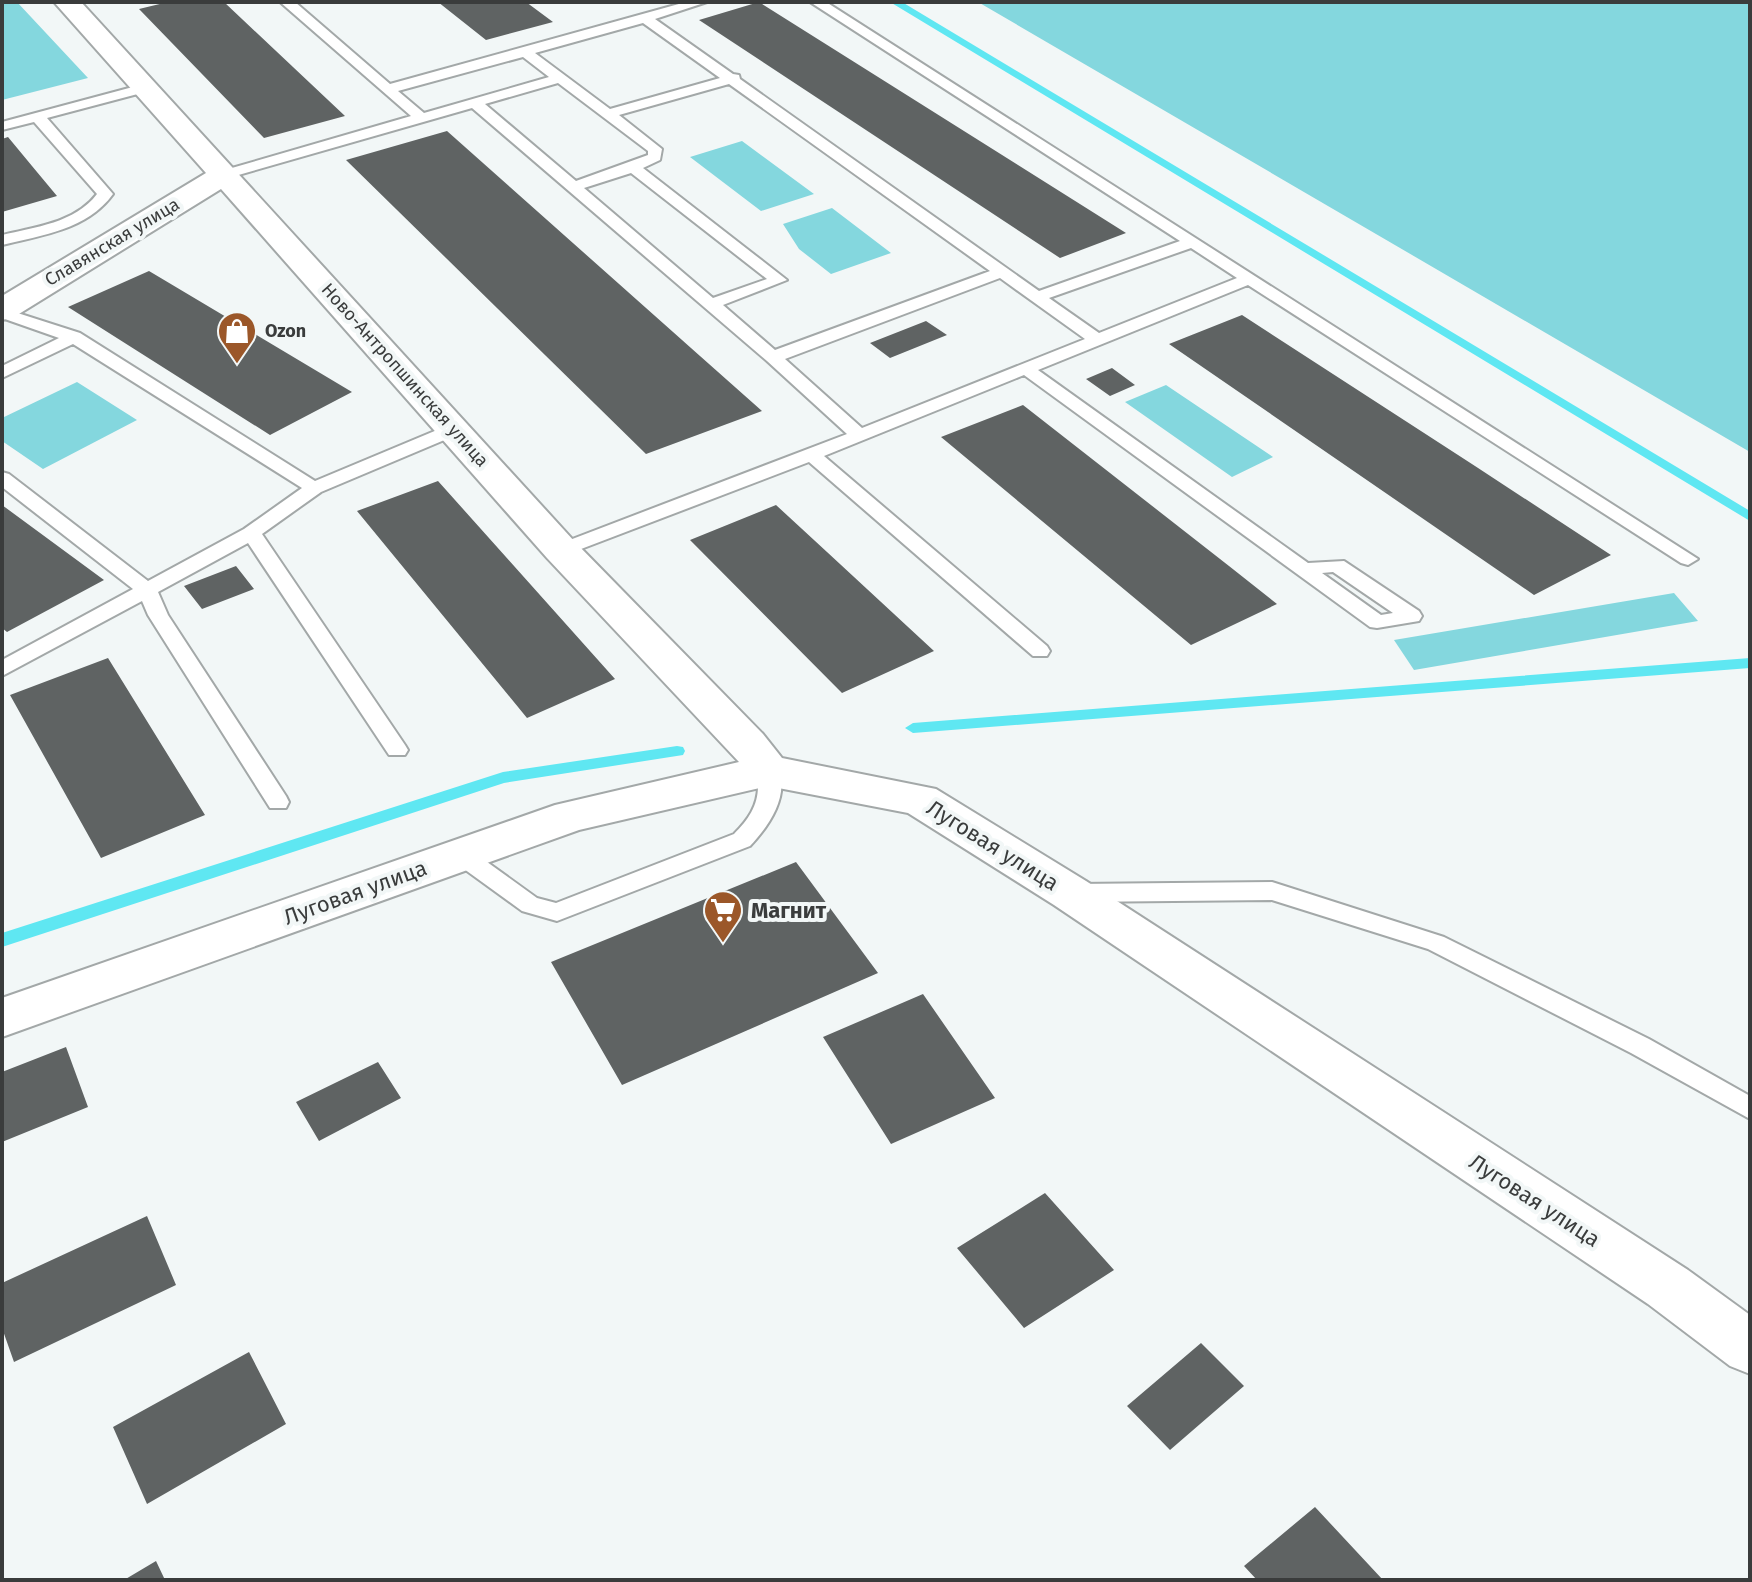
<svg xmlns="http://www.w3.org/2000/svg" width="1752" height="1582" font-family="'Fira Sans',sans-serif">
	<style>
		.green { fill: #84d7de }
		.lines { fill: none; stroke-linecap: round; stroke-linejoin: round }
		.stream { fill: #5fe7f2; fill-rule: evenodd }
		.building { fill: #5f6363 }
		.lane-casing { stroke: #a3a8a8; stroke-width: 4 }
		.street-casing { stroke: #a3a8a8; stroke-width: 4 }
		.lane { fill: #fff; fill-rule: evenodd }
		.street { fill: #fff; fill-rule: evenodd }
		.labels { text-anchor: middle; stroke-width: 8; stroke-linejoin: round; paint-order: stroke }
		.far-street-label { font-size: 18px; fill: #3a3c3c; stroke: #f2f7f7 }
		.far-poi-label { font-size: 18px; font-weight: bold; fill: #3a3c3c; stroke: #f2f7f7; text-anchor: start }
		.street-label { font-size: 22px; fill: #3a3c3c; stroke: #f2f7f7 }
		.poi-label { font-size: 22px; font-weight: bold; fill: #3a3c3c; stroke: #f2f7f7; text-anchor: start }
	</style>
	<rect width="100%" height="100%" fill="#f2f7f7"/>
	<path class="green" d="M 2,2 L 17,2 L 88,78 L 2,100 Z
		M 978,2 L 1750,2 L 1750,452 Z
		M 742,141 L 814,194 L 761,211 L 690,157 Z
		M 832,208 L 891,253 L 831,274 L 799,249 L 783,224 Z
		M 77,382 L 137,420 L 43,469 L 2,441 L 2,418 Z
		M 1166,385 L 1273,457 L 1232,477 L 1125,402 Z
		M 1674,593 L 1698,621 L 1414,670 L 1394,640 Z"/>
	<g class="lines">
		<path class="stream" d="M 890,2 L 902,2 L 1750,511 L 1750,521 Z
			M 1750,658 L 1750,668 L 913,733 L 905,728 L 913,723 Z
			M 677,746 L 683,747 L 685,751 L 683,755 L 504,783 L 2,947 L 2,933 L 503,772 Z"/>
	</g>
	<path class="building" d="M 168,2 L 224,2 L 345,116 L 264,138 L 139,9 Z
		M 438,2 L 526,2 L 553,22 L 486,40 Z
		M 759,2 L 1126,233 L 1060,258 L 699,20 Z
		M 447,131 L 700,356 L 762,411 L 646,454 L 346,160 Z
		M 8,137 L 32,166 L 57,196 L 2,212 L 2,139 Z
		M 149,271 L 352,392 L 270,435 L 68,307 Z
		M 1242,315 L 1475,466 L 1611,555 L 1534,595 L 1169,344 Z
		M 926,321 L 947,335 L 890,358 L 870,343 Z
		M 1112,368 L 1135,385 L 1110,396 L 1086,379 Z
		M 1023,405 L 1229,566 L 1277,604 L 1191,645 L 941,437 Z
		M 438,481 L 615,679 L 527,718 L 357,511 Z
		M 2,505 L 104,580 L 7,632 L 2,628 Z
		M 776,505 L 827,552 L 934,651 L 842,693 L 690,540 Z
		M 236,566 L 254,589 L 202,609 L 184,586 Z
		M 108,658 L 205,815 L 101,858 L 10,695 Z
		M 796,862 L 878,973 L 622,1085 L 551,962 Z
		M 923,994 L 995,1098 L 891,1144 L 823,1037 Z
		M 66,1047 L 88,1107 L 2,1142 L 2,1072 Z
		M 378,1062 L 401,1098 L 319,1141 L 296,1102 Z
		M 1045,1193 L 1114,1270 L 1024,1328 L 957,1248 Z
		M 147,1216 L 176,1285 L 14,1362 L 2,1328 L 2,1283 Z
		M 1201,1343 L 1244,1386 L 1170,1450 L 1127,1406 Z
		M 249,1352 L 286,1424 L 147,1504 L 113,1427 Z
		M 1315,1507 L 1383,1580 L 1257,1580 L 1244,1566 Z
		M 156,1561 L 165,1580 L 124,1580 Z"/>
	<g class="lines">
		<defs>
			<path id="lane" d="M 280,2 L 295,2 L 390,84 L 686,2 L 707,2 L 655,19 L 733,74 L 739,75 L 740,79 L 1039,291 L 1180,241 L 810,2 L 826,2 L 1698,559 L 1688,565 L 1681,563 L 1248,285 L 1038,370 L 1308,563 L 1344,561 L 1419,611 L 1422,616 L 1419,621 L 1377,628 L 1370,627 L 1024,375 L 824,456 L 1047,646 L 1050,651 L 1047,656 L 1033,656 L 809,462 L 568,554 L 554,554 L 551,550 L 554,546 L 847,434 L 767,361 L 472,108 L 228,178 L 218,178 L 218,172 L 411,116 ZM 643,23 L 720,78 L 610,109 L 535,53 ZM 523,57 L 549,77 L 424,113 L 398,91 ZM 558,83 L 648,151 L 648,155 L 576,181 L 485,104 ZM 729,84 L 990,271 L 775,350 L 723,305 L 787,280 L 643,168 L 660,160 L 662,149 L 619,115 ZM 631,173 L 767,279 L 713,298 L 584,188 ZM 1191,248 L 1237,278 L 1099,333 L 1049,298 ZM 1000,278 L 1085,339 L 862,428 L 785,359 ZM 1333,572 L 1393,613 L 1381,615 L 1322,573 Z
				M 144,84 L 149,85 L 149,91 L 47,118 L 113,194 C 87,230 42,235 2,245 L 2,235 C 35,227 75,223 97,194 L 34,122 L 2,130 L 2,122 Z
				M 2,308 L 80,333 L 315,481 L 449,425 L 461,425 L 464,429 L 461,433 L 321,492 L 262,534 L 405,745 L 408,750 L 405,755 L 389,755 L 248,543 L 158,592 L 168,615 L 286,796 L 289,802 L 286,808 L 270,808 L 148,615 L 142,601 L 2,676 L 2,660 L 133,589 L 2,487 L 2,472 L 9,474 L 148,581 L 244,529 L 302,488 L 73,344 L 2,378 L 2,366 L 59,338 L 2,318 Z
				M 768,763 L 776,766 C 792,793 769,826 750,846 L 557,921 L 522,911 L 453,861 L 450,855 L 453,849 L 461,847 L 469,849 L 537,898 L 556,903 L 734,834 C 748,820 758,806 758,786 C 758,777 756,773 760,766 Z
				M 1272,882 L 1444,937 L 1649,1039 L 1750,1096 L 1750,1119 L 1631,1053 L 1428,949 L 1272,900 L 1075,902 L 1067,899 L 1063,893 L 1067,887 L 1075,884 Z"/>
			<path id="street" d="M 54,2 L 81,2 L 575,542 L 763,734 L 782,758 L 936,789 L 1086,881 L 1688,1270 L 1750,1315 L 1750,1374 L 1730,1366 L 1648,1304 L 1054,905 L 908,813 L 768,786 L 579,830 L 2,1037 L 2,998 L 555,805 L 739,762 L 547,558 L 221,189 L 14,317 L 2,320 L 2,296 L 206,173 Z"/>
		</defs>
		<use href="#lane" class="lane-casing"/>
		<use href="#street" class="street-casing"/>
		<use href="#lane" class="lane"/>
		<use href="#street" class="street"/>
	</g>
	<defs>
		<symbol id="shop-pin" viewBox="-11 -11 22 30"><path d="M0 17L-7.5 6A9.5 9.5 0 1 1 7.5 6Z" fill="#9b5729" stroke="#f2f7f7"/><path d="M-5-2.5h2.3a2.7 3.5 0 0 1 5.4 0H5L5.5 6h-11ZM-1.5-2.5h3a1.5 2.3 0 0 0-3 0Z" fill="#fff"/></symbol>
		<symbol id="supermarket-pin" viewBox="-11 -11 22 30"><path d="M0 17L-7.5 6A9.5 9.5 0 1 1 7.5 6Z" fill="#9b5729" stroke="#f2f7f7"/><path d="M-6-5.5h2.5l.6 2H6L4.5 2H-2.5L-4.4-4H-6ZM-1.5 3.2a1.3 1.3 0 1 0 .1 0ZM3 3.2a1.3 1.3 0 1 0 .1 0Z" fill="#fff"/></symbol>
	</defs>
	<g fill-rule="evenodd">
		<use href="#shop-pin" x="215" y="309" width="44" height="60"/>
		<use href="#supermarket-pin" x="701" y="888" width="44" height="60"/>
	</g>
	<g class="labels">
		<g class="far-street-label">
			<text transform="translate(112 242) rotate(-31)" y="6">Славянская улица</text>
			<text transform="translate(405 375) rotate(48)" y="6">Ново-Антропшинская улица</text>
		</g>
		<g class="far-poi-label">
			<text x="265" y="337">Ozon</text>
		</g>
		<g class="street-label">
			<text transform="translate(993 845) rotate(32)" y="8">Луговая улица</text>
			<text transform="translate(355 892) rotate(-20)" y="8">Луговая улица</text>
			<text transform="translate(1535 1200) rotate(33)" y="8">Луговая улица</text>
		</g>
		<g class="poi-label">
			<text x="751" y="918">Магнит</text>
		</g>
	</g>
	<rect width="1752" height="1582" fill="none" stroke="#3a3c3c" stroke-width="8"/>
</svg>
